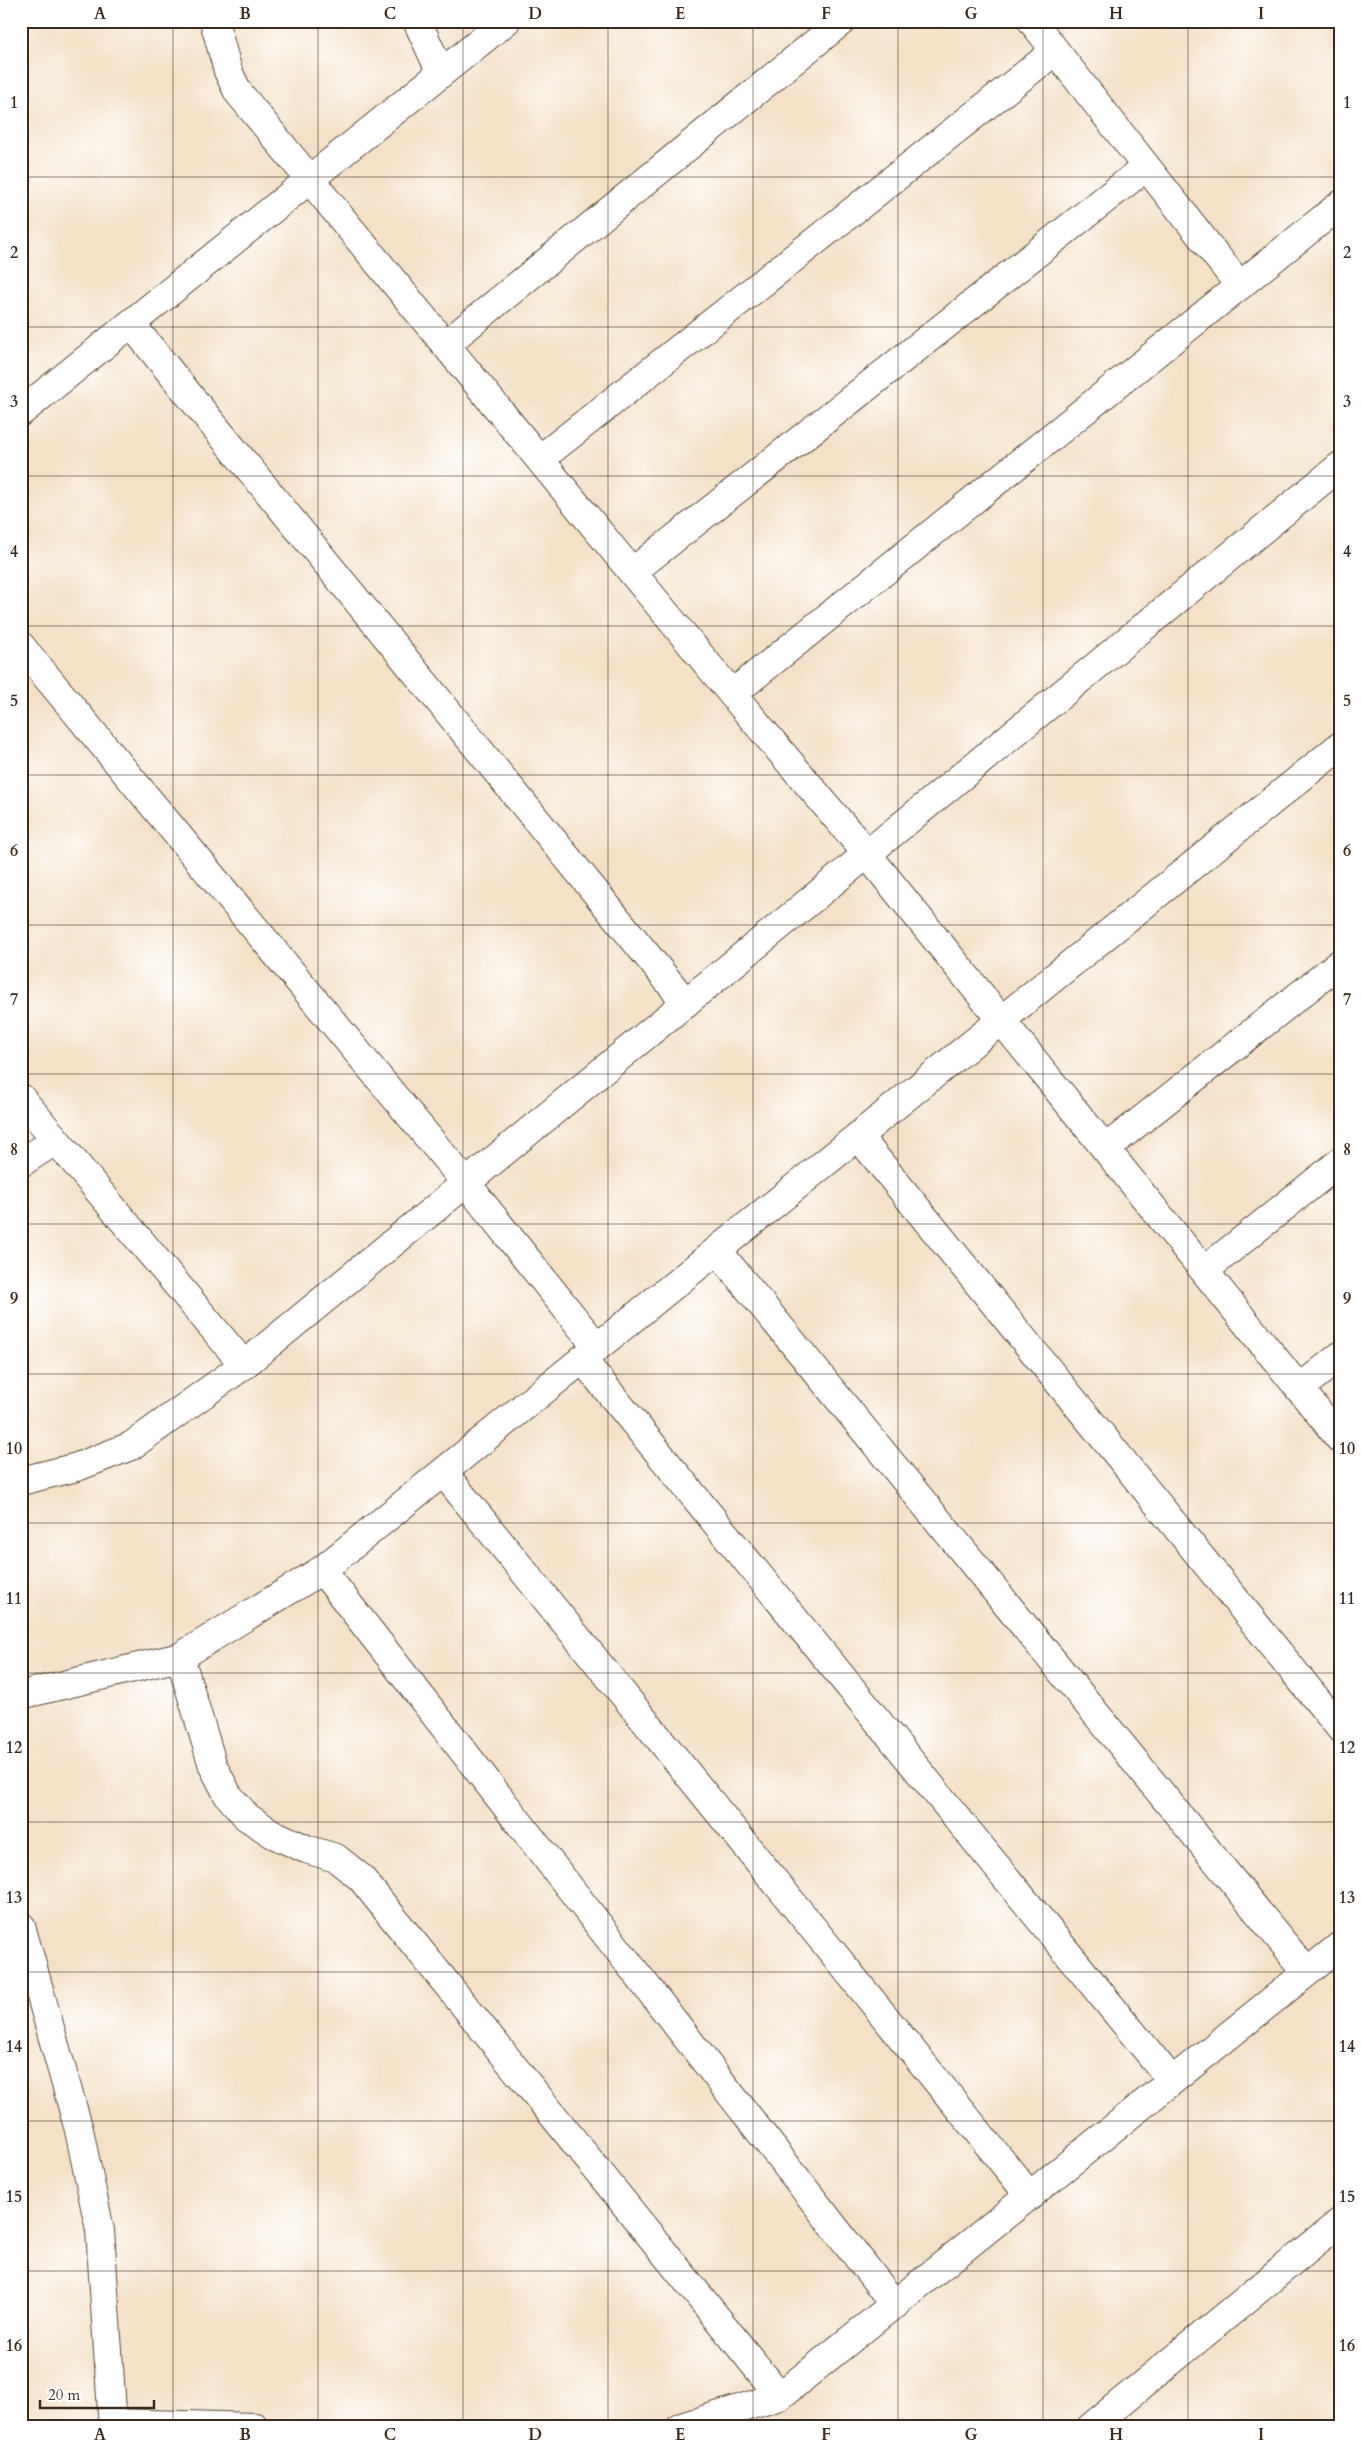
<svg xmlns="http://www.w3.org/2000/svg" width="1361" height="2448" font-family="Cardo,serif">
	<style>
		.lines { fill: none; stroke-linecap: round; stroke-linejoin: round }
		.minor-casing { stroke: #574537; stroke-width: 30 }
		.minor { stroke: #fff; stroke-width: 28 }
		.grid { fill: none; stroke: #3b2a1e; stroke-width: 1; stroke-opacity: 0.55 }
		.neatline { fill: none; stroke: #3b2a1e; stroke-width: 2 }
		.grid-label { font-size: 16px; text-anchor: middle; font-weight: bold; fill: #3b2a1e }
	</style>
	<rect width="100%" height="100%" fill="#fff"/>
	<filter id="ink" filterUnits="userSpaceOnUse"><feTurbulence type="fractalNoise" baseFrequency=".02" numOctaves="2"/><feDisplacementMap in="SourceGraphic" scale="10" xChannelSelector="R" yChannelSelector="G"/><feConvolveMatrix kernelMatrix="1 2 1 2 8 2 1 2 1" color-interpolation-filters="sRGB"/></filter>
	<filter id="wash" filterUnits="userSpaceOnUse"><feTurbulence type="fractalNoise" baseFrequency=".0096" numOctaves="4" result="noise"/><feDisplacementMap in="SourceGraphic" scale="20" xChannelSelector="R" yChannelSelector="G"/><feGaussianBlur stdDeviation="1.12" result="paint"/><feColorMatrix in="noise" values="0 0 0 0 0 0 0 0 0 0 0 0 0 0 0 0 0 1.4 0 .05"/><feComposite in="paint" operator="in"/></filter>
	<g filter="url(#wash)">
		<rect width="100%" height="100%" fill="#f4e1c7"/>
	</g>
	<g filter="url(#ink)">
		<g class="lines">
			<defs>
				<path id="minor" d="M 214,21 L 228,71 L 238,92 L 732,694 L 867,854 L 1340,1439
					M 417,21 L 441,73
					M 1032,21 L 1240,286
					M 131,324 L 686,1003
					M 446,344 L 842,21
					M 21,412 L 506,21
					M 540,459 L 1055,51
					M 632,572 L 1146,167
					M 21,646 L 466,1183 L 597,1347
					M 732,694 L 1340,205
					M 21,1098 L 244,1365
					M 858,1136 L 1340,1728
					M 1106,1148 L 1340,963
					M 21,1163 L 56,1140
					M 717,1250 L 1307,1972
					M 1205,1270 L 1340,1162
					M 582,1359 L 1172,2081
					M 1299,1389 L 1340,1356
					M 443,1472 L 1030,2196
					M 21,1481 L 77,1467 L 131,1446 L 244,1365 L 1340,466
					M 322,1570 L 895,2305
					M 180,1657 L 213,1766 L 228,1795 L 247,1817 L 273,1834 L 306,1849 L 336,1858 L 361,1878 L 780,2396
					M 21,1695 L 180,1657 L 322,1570 L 1340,746
					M 21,1926 L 79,2130 L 100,2230 L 113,2427
					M 113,2423 L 255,2427
					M 681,2427 L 780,2396 L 1340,1946
					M 1091,2427 L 1340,2222"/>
			</defs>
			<use href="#minor" class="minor-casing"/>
			<use href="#minor" class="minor"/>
		</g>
	</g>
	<path class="grid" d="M 173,21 L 173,2427M 318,21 L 318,2427M 463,21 L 463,2427M 608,21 L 608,2427M 753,21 L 753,2427M 898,21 L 898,2427M 1043,21 L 1043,2427M 1188,21 L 1188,2427M 21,177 L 1340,177M 21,327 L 1340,327M 21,476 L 1340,476M 21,626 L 1340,626M 21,775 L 1340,775M 21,925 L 1340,925M 21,1074 L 1340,1074M 21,1224 L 1340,1224M 21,1374 L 1340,1374M 21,1523 L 1340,1523M 21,1673 L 1340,1673M 21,1822 L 1340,1822M 21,1972 L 1340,1972M 21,2121 L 1340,2121M 21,2271 L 1340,2271"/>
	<rect width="1361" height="2448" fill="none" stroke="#fff" stroke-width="55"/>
	<path d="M40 2400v8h114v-8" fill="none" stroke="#3b2a1e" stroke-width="2.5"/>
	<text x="48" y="2400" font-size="15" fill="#3b2a1e" stroke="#ffffff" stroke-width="4" paint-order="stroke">20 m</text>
	<rect x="28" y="28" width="1306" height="2392" class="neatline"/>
	<g class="grid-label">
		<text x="100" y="19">A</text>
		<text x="245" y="19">B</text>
		<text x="390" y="19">C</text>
		<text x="535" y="19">D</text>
		<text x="680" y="19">E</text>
		<text x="826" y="19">F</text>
		<text x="971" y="19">G</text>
		<text x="1116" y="19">H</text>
		<text x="1261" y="19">I</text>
		<text x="14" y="108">1</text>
		<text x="1347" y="108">1</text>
		<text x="14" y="258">2</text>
		<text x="1347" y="258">2</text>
		<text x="14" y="407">3</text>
		<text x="1347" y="407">3</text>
		<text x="14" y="557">4</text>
		<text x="1347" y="557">4</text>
		<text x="14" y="706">5</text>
		<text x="1347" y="706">5</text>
		<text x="14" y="856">6</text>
		<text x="1347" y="856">6</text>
		<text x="14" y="1005">7</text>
		<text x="1347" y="1005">7</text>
		<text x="14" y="1155">8</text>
		<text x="1347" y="1155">8</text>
		<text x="14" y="1304">9</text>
		<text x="1347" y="1304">9</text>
		<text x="14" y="1454">10</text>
		<text x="1347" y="1454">10</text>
		<text x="14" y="1604">11</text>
		<text x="1347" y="1604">11</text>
		<text x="14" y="1753">12</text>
		<text x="1347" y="1753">12</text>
		<text x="14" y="1903">13</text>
		<text x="1347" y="1903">13</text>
		<text x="14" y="2052">14</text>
		<text x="1347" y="2052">14</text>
		<text x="14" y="2202">15</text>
		<text x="1347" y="2202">15</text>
		<text x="14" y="2351">16</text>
		<text x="1347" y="2351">16</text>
		<text x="100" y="2440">A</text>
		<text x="245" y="2440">B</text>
		<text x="390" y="2440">C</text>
		<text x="535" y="2440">D</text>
		<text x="680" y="2440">E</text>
		<text x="826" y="2440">F</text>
		<text x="971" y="2440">G</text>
		<text x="1116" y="2440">H</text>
		<text x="1261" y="2440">I</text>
	</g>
</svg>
